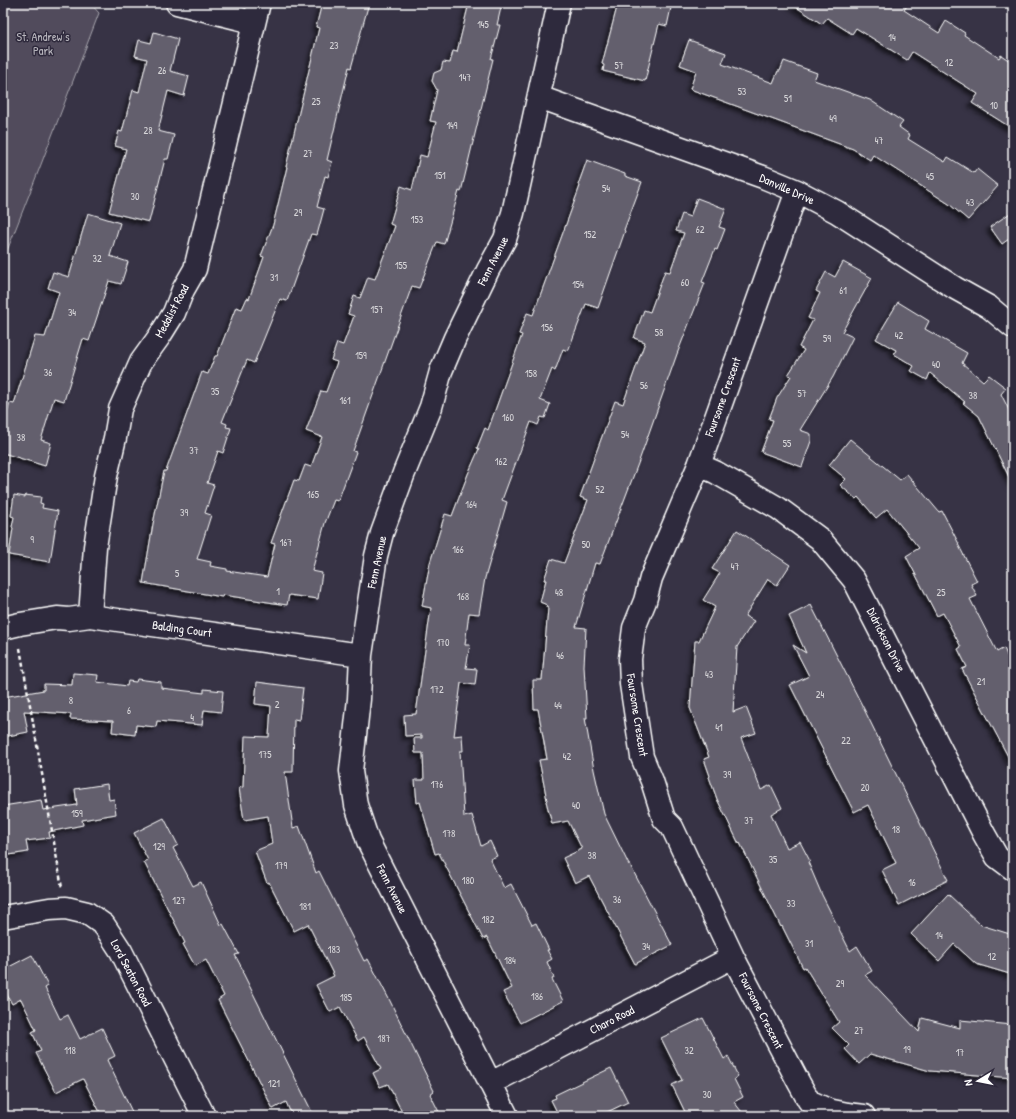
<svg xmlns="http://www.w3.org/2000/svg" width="1016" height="1119" font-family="'Patrick Hand',sans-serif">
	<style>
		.green { fill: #514c5c; stroke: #a8a6ae }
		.building { fill: #635f6d; stroke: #fff; filter: url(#shadow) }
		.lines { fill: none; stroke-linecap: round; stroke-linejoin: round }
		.minor-casing { stroke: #fff; stroke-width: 25 }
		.path { stroke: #fff; stroke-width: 2.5; stroke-dasharray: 4 3; stroke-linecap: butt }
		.minor { stroke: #2f2a3d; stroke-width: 22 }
		.labels { text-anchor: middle; stroke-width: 3; stroke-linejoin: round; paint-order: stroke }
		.number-label { font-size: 10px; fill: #d8d7da }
		.park-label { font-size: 12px; fill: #b9b7be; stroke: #2f2a3d }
		.street-label { font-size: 12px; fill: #fff; stroke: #2f2a3d }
	</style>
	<defs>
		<filter id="shadow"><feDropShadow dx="-3.5" dy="3.5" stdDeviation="2" flood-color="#0009"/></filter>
	</defs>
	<rect width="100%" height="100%" fill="#373345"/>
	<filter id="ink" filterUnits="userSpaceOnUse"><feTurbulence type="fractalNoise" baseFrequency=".025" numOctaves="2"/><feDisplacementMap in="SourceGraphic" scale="8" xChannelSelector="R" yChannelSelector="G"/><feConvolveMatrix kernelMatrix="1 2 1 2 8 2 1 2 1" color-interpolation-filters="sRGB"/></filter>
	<g filter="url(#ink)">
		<path class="green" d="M 3,3 L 90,3 L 99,13 L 40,167 L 3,261 Z"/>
		<path class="building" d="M 322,3 L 369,3 L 351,68 L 349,67 L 327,160 L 332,162 L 328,177 L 325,176 L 317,207 L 324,209 L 317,235 L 311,234 L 287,301 L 280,299 L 254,363 L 247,360 L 222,422 L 227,424 L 226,427 L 231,428 L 223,453 L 218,451 L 207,483 L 214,485 L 205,513 L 211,515 L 197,559 L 211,562 L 210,566 L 227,569 L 227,571 L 267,577 L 275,544 L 271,543 L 294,480 L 299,481 L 305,465 L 311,467 L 322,437 L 306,431 L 321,391 L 326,392 L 337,362 L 331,360 L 337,343 L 343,345 L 354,316 L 348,314 L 354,296 L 360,298 L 368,277 L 375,279 L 395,226 L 390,224 L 401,186 L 412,190 L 420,155 L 427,157 L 436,122 L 430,121 L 437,90 L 432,81 L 434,73 L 441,70 L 443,62 L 450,63 L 453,51 L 457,52 L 469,3 L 502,3 L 497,25 L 500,25 L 491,59 L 493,59 L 461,192 L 459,191 L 444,244 L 437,242 L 419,288 L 412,286 L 353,451 L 356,452 L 338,501 L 334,500 L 325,523 L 312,571 L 322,573 L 318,599 L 289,595 L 287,605 L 223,595 L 222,597 L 143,583 L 153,524 L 164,471 L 166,471 L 202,372 L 208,374 L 215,356 L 217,356 L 236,307 L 242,309 L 247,298 L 249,299 L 264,257 L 261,256 L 273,225 L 287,167 L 286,167 L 319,28 L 316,27 Z
			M 618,3 L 672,3 L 667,26 L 659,24 L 645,81 L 603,71 L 604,65 L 602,64 Z
			M 790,3 L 909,3 L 904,10 L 939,33 L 946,21 L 965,33 L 964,35 L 999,58 L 1001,55 L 1013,63 L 1013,129 L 972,103 L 978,94 L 912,52 L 907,60 L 856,28 L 852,34 L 827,18 L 822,24 Z
			M 154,32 L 178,39 L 170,71 L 189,76 L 184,96 L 168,91 L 158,131 L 174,135 L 168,159 L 165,159 L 149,222 L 109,212 L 126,149 L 115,146 L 119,131 L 122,132 L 133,90 L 139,92 L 147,59 L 135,56 L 139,40 L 151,43 Z
			M 689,40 L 726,53 L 722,64 L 773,83 L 778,71 L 780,71 L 784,61 L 817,73 L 814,80 L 870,100 L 903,122 L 899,127 L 910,135 L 908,139 L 945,162 L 948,157 L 974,173 L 977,169 L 998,186 L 968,220 L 949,204 L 873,155 L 870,160 L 853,149 L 690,89 L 696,71 L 680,65 Z
			M 587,160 L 625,174 L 625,176 L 642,182 L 624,230 L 625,231 L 598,308 L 586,304 L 568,351 L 563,349 L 555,371 L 552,369 L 540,400 L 550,404 L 545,418 L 541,417 L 538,425 L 531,422 L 502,500 L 507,502 L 485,578 L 479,614 L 469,613 L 465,645 L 470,645 L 466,668 L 477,669 L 475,685 L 461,683 L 454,736 L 462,735 L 463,751 L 460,751 L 464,817 L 472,815 L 481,846 L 490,841 L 497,856 L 490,859 L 504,888 L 511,884 L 532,925 L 536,923 L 549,950 L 547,950 L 552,959 L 547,962 L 554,978 L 552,979 L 563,1001 L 520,1023 L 503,992 L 512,988 L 487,937 L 483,939 L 439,853 L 435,854 L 420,802 L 417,803 L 415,780 L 424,780 L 423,753 L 415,753 L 414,738 L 422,738 L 422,735 L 405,736 L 404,715 L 416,714 L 431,608 L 422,606 L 430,563 L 445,514 L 452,516 L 468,474 L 479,449 L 477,448 L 485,428 L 488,430 L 522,335 L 519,334 L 527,313 L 533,315 L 580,186 L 578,185 Z
			M 697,198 L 726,209 L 719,227 L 725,229 L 717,250 L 715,249 L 702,282 L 705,283 L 677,354 L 639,461 L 600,564 L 595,563 L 576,627 L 586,628 L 584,666 L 587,718 L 585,718 L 594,770 L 604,814 L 629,865 L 630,865 L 672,945 L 635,964 L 589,876 L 575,883 L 563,858 L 582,849 L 568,821 L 552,824 L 546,801 L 547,800 L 539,760 L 547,759 L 538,709 L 534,709 L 533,680 L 542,680 L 548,608 L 546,607 L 547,605 L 540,602 L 546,580 L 544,580 L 551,559 L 564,563 L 588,500 L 580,497 L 596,453 L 615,401 L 623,404 L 645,342 L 634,338 L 644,310 L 650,312 L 665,271 L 670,272 L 684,233 L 676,231 L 682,214 L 690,217 Z
			M 1013,211 L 1013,236 L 1002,244 L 990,227 Z
			M 88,213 L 120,223 L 110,256 L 128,262 L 121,284 L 109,281 L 89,341 L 83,339 L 64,401 L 54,398 L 41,440 L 51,443 L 45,466 L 3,453 L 3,427 L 10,403 L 14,404 L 35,336 L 45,337 L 59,292 L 48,288 L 53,272 L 69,277 Z
			M 843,262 L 872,278 L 842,332 L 853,337 L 833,377 L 800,430 L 811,434 L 811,441 L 802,467 L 761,452 L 773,420 L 769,419 L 777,398 L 791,376 L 788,375 L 804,350 L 799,347 L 813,320 L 808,318 L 820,293 L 816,291 L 826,272 L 835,277 Z
			M 898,302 L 929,321 L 925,329 L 967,353 L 962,363 L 983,381 L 989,375 L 1006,388 L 1001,394 L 1013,418 L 1013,485 L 979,416 L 963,403 L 965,402 L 930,373 L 927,380 L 911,371 L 914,366 L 894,354 L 896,350 L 876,339 Z
			M 850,439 L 900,480 L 907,474 L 939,512 L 942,511 L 959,544 L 958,544 L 977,581 L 971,584 L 977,596 L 970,599 L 997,652 L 1004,648 L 1008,658 L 1013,656 L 1013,766 L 962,669 L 967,667 L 958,649 L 961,647 L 943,613 L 937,616 L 906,556 L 919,548 L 887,509 L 876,518 L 858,497 L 856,499 L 840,485 L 846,479 L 829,465 Z
			M 14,495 L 25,497 L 25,495 L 41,497 L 40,503 L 43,504 L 42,508 L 58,511 L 50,562 L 9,555 L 13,528 L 12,527 L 14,517 L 11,516 Z
			M 737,530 L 790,565 L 777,585 L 768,579 L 745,616 L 754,621 L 737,647 L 733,712 L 746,707 L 756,733 L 741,738 L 761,790 L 771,785 L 782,808 L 771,814 L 787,848 L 800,842 L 810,861 L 808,862 L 822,895 L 850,951 L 857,946 L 872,971 L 865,975 L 919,1032 L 922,1018 L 960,1028 L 960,1020 L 1013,1025 L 1013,1078 L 930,1071 L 870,1054 L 859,1064 L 845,1049 L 849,1045 L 832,1028 L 839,1022 L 805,967 L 803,968 L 782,926 L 781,927 L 740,843 L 739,844 L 717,799 L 709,777 L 710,776 L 704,759 L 709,757 L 690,708 L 695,641 L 699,641 L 715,607 L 703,600 L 720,573 L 712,569 Z
			M 811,605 L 865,711 L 948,880 L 899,905 L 882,870 L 896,863 L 884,838 L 868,805 L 854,812 L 790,685 L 809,676 L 793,645 L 806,653 L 789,616 Z
			M 73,673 L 98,675 L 97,682 L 127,686 L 128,681 L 136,682 L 137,679 L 161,682 L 161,688 L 204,693 L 204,689 L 223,691 L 221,712 L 204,710 L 202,725 L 157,721 L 156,727 L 136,725 L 135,735 L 112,732 L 113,721 L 70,719 L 71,714 L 24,711 L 28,732 L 3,737 L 3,697 L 44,690 L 44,684 L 72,685 Z
			M 257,682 L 303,688 L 299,720 L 294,719 L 293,772 L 285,772 L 293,828 L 299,826 L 316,873 L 319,871 L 364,961 L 368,959 L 390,1001 L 434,1091 L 430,1094 L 441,1116 L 404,1116 L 388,1084 L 380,1087 L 373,1073 L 381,1069 L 364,1037 L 358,1041 L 340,1007 L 330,1012 L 316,985 L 334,976 L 308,924 L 294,931 L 269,882 L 267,883 L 255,851 L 272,844 L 268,816 L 244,820 L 239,788 L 243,787 L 245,736 L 269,737 L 271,706 L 255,704 Z
			M 107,784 L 109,800 L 114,799 L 116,814 L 82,820 L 83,825 L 49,832 L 50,838 L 26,841 L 28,852 L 3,856 L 3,806 L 41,800 L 43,810 L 77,805 L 75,789 Z
			M 164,818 L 178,845 L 173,848 L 193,886 L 201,882 L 221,925 L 223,924 L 239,954 L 235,955 L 244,972 L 243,973 L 314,1116 L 292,1116 L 286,1102 L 273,1109 L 218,1000 L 224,996 L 206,960 L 195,966 L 183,944 L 185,943 L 144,862 L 148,860 L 134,833 Z
			M 948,894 L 981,925 L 1013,935 L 1013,975 L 976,964 L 954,944 L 939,961 L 911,934 Z
			M 32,955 L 48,986 L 45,988 L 60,1019 L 68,1015 L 80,1039 L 102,1028 L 115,1056 L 107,1060 L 134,1116 L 102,1116 L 83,1079 L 56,1092 L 36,1053 L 41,1051 L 32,1032 L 36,1030 L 21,999 L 12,1004 L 3,987 L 3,970 Z
			M 703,1018 L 724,1059 L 728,1056 L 738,1076 L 734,1079 L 743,1097 L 734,1102 L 745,1116 L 687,1116 L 672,1085 L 682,1080 L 661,1038 Z
			M 611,1068 L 628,1102 L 599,1116 L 559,1116 L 551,1100 L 556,1098 L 555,1095 Z"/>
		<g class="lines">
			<defs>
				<path id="minor" d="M 177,3 L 253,22
					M 539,97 L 763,177 L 797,191 L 837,212 L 955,288 L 989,307 L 1013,327
					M 797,191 L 699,465 L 651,578 L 645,601 L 634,628 L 630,659 L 631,684 L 642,757 L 652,781 L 664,819 L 672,827 L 733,957 L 799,1083 L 809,1101 L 828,1110 L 847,1114 L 864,1116
					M 699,465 L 715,472 L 778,508 L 820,539 L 854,580 L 984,834 L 997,857 L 1013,869
					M 90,616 L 95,547 L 106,476 L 115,438 L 120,409 L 141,362 L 159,337 L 174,313 L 183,290 L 195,269 L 259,3
					M 3,628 L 20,624 L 57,618 L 69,619 L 90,616 L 361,655
					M 3,917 L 49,909 L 66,908 L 87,913 L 104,925 L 121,951 L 204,1116
					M 491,1083 L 733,957
					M 507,1116 L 368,841 L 356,805 L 351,771 L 359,699 L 361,655 L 376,556 L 382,533 L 404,473 L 431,407 L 441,371 L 455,338 L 488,270 L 505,239 L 513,213 L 559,3"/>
			</defs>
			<use href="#minor" class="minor-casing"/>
			<path class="path" d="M 20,648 L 62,888"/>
			<use href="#minor" class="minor"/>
		</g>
	</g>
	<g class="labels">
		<g class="number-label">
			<text x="483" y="28">145</text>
			<text x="892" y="41">14</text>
			<text x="334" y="49">23</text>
			<text x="949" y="66">12</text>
			<text x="619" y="69">57</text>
			<text x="162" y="74">26</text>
			<text x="465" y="81">147</text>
			<text x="742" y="95">53</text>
			<text x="788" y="102">51</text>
			<text x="316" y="105">25</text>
			<text x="994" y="109">10</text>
			<text x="833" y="122">49</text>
			<text x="452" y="129">149</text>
			<text x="148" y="134">28</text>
			<text x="879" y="144">47</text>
			<text x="308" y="157">27</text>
			<text x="440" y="179">151</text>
			<text x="930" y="180">45</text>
			<text x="606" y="192">54</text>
			<text x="135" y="200">30</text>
			<text x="970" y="206">43</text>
			<text x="298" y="216">29</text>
			<text x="417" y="223">153</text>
			<text x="700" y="233">62</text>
			<text x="590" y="238">152</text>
			<text x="97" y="262">32</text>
			<text x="401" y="269">155</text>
			<text x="274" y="281">31</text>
			<text x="685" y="286">60</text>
			<text x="578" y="288">154</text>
			<text x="843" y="294">61</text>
			<text x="377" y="313">157</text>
			<text x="72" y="316">34</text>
			<text x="547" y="331">156</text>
			<text x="659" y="336">58</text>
			<text x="899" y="339">42</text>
			<text x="827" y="342">59</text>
			<text x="361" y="359">159</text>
			<text x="936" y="368">40</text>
			<text x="48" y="376">36</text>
			<text x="531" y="377">158</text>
			<text x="644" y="389">56</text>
			<text x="215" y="395">35</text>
			<text x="802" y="397">57</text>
			<text x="973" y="399">38</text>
			<text x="345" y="404">161</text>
			<text x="508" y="421">160</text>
			<text x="625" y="438">54</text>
			<text x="21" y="441">38</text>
			<text x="787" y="447">55</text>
			<text x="194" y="454">37</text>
			<text x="501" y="465">162</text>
			<text x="600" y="493">52</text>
			<text x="313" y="498">165</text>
			<text x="471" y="508">164</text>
			<text x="184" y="516">39</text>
			<text x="32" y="543">9</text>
			<text x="286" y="546">167</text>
			<text x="586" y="548">50</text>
			<text x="458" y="553">166</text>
			<text x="735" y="570">47</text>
			<text x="177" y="577">5</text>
			<text x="278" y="595">1</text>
			<text x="559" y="596">48</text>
			<text x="941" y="596">25</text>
			<text x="463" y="600">168</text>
			<text x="443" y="646">170</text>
			<text x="560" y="659">46</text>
			<text x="709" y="678">43</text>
			<text x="981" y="685">21</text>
			<text x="437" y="693">172</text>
			<text x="820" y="698">24</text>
			<text x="71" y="704">8</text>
			<text x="277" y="708">2</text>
			<text x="558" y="709">44</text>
			<text x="129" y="714">6</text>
			<text x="192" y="721">4</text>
			<text x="719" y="731">41</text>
			<text x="846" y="744">22</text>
			<text x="265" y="758">175</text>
			<text x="567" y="760">42</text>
			<text x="727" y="778">39</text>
			<text x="437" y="788">176</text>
			<text x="865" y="791">20</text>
			<text x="576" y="809">40</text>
			<text x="77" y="817">159</text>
			<text x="749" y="824">37</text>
			<text x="896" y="833">18</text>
			<text x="449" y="837">178</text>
			<text x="159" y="850">129</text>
			<text x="592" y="859">38</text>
			<text x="773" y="863">35</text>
			<text x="281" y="869">179</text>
			<text x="468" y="884">180</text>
			<text x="912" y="886">16</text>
			<text x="617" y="903">36</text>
			<text x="179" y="904">127</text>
			<text x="791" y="907">33</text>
			<text x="305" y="910">181</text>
			<text x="488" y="923">182</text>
			<text x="939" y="939">14</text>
			<text x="809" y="947">31</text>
			<text x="646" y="950">34</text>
			<text x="334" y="953">183</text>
			<text x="992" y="960">12</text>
			<text x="510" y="964">184</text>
			<text x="840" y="987">29</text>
			<text x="537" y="1000">186</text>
			<text x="346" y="1001">185</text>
			<text x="859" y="1034">27</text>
			<text x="384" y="1042">187</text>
			<text x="907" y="1053">19</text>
			<text x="70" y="1054">118</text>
			<text x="689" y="1054">32</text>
			<text x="960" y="1056">17</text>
			<text x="274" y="1087">121</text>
			<text x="707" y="1098">30</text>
		</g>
		<g class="park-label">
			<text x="43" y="41">St. Andrew’s<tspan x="43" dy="14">Park</tspan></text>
		</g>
		<g class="street-label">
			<text transform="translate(787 189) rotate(24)" y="4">Danville Drive</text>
			<text transform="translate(493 261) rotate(-63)" y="4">Fenn Avenue</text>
			<text transform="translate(172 311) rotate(-62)" y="4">Medalist Road</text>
			<text transform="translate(723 397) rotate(-70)" y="4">Foursome Crescent</text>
			<text transform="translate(377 562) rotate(-78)" y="4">Fenn Avenue</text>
			<text transform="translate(182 629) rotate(8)" y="4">Balding Court</text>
			<text transform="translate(886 640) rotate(63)" y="4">Didrickson Drive</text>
			<text transform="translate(637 715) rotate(81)" y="4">Foursome Crescent</text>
			<text transform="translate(392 889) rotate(63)" y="4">Fenn Avenue</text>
			<text transform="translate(131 973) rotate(62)" y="4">Lord Seaton Road</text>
			<text transform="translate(761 1011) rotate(63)" y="4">Foursome Crescent</text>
			<text transform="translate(612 1020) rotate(-27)" y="4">Charo Road</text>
		</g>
	</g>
	<rect width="1016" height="1119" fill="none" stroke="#2f2a3d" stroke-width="16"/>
	<rect x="8" y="8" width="1000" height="1103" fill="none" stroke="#fff" stroke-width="1.5" filter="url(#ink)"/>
	<g transform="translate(978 1081) rotate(260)" stroke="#2f2a3d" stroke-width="3" paint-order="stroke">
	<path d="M0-3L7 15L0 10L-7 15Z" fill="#ffffff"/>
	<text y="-6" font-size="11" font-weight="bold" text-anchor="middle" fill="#ffffff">N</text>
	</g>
</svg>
